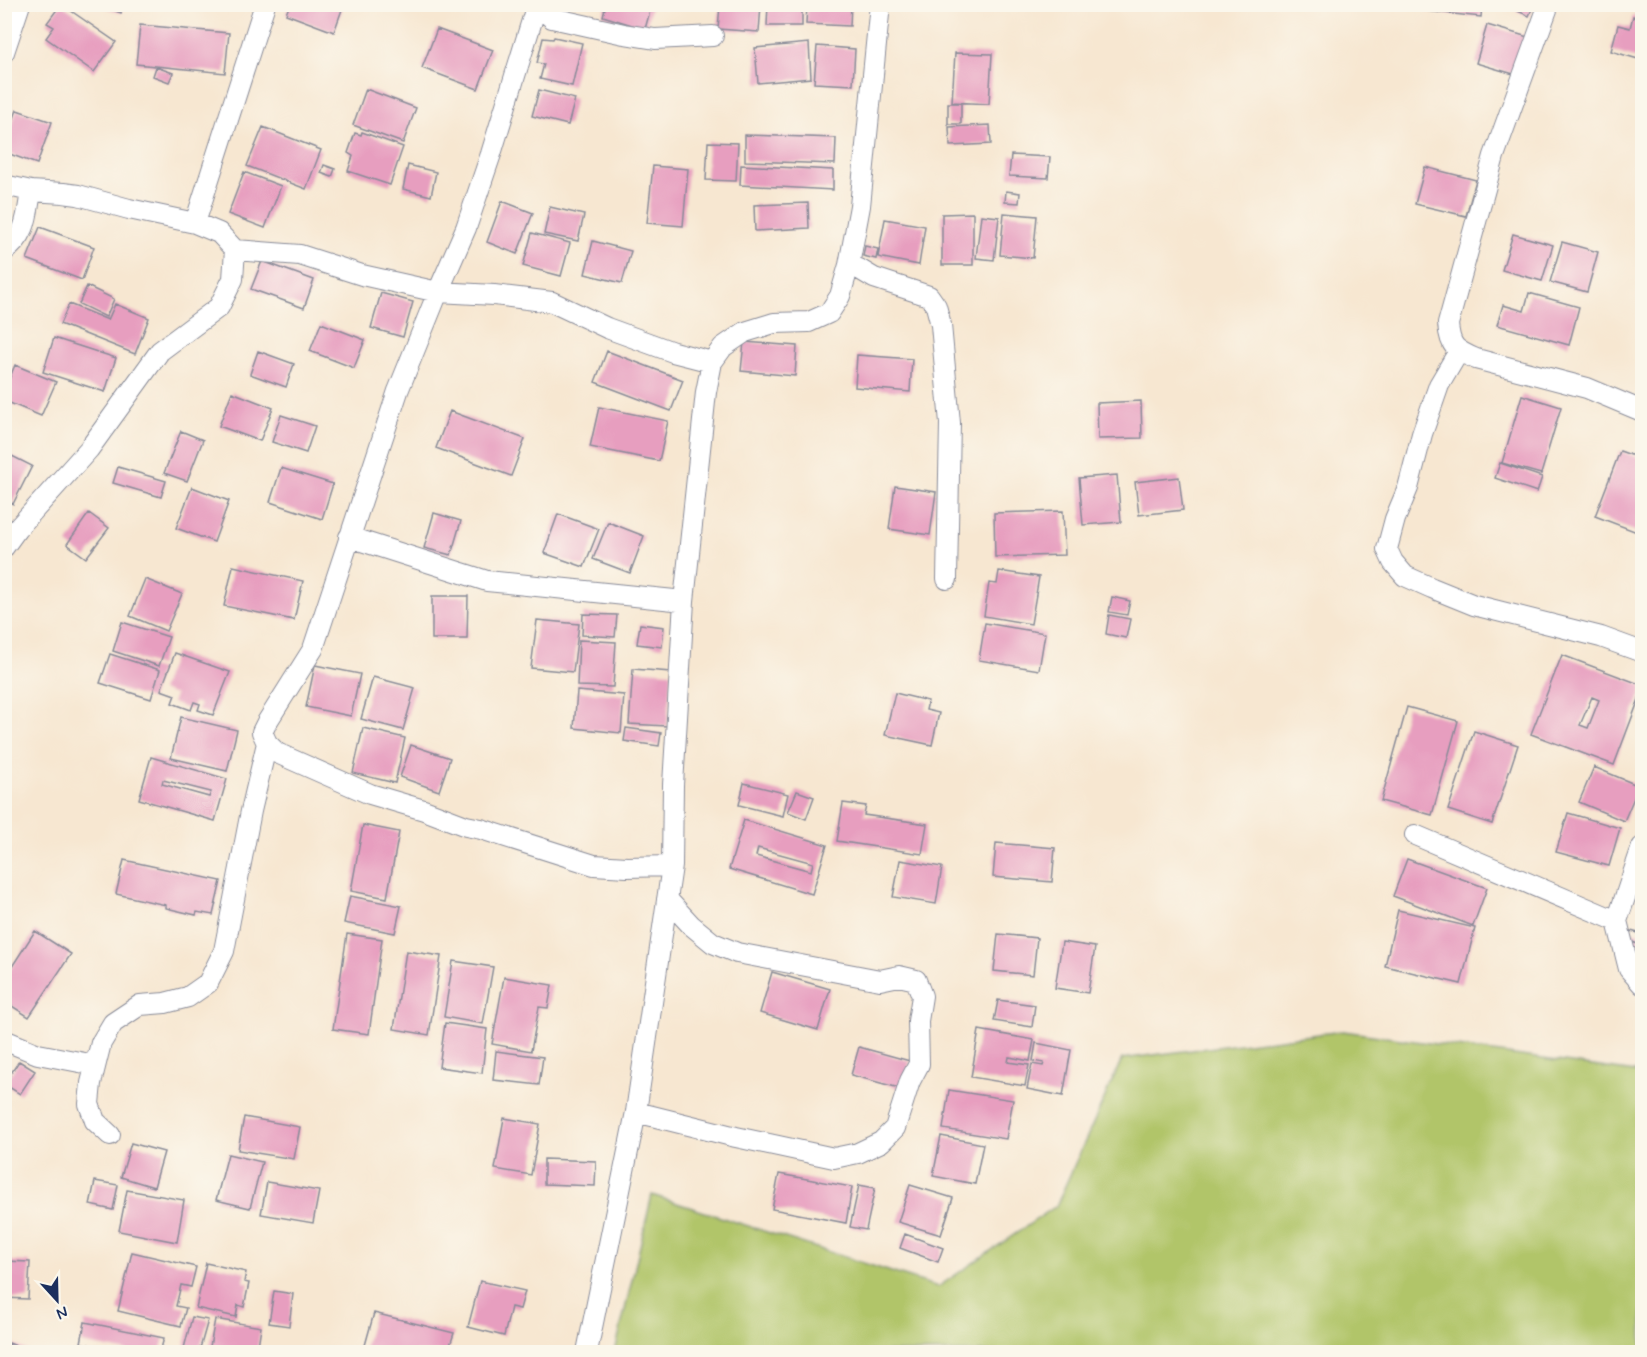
<svg xmlns="http://www.w3.org/2000/svg" width="1647" height="1357" font-family="Mynerve,sans-serif">
	<style>
		.green { fill: #b1c569; stroke: #667a64; stroke-width: 1.5 }
		.building { fill: #e79ebf; fill-rule: evenodd }
		.lines { fill: none; stroke-linecap: round; stroke-linejoin: round }
		.minor-casing { stroke: #898b98; stroke-width: 22 }
		.minor { stroke: #fff; stroke-width: 20 }
	</style>
	<rect width="100%" height="100%" fill="#fbf7ec"/>
	<filter id="ink" filterUnits="userSpaceOnUse"><feTurbulence type="fractalNoise" baseFrequency=".0167" numOctaves="2"/><feDisplacementMap in="SourceGraphic" scale="12" xChannelSelector="R" yChannelSelector="G"/><feConvolveMatrix kernelMatrix="1 2 1 2 8 2 1 2 1" color-interpolation-filters="sRGB"/></filter>
	<filter id="wash" filterUnits="userSpaceOnUse"><feTurbulence type="fractalNoise" baseFrequency=".008" numOctaves="4" result="noise"/><feDisplacementMap in="SourceGraphic" scale="24" xChannelSelector="R" yChannelSelector="G"/><feGaussianBlur stdDeviation="1.35" result="paint"/><feColorMatrix in="noise" values="0 0 0 0 0 0 0 0 0 0 0 0 0 0 0 0 0 1.4 0 .05"/><feComposite in="paint" operator="in"/></filter>
	<g filter="url(#wash)">
		<rect width="100%" height="100%" fill="#f7e7d1"/>
		<path class="green" d="M 1343,1031 L 1642,1073 L 1642,1352 L 615,1352 L 652,1195 L 938,1287 L 1056,1206 L 1122,1059 Z"/>
		<g id="blocks">
			<path class="building" d="M 61,4 L 116,42 L 94,72 L 46,38 L 54,27 L 47,23 Z
				M 97,4 L 123,4 L 121,13 Z
				M 290,4 L 344,4 L 334,32 L 286,14 Z
				M 606,4 L 652,4 L 645,29 L 603,16 Z
				M 768,4 L 802,4 L 802,26 L 767,26 Z
				M 807,4 L 851,4 L 850,26 L 806,24 Z
				M 1427,4 L 1482,4 L 1481,17 L 1426,11 Z
				M 1502,4 L 1534,4 L 1529,16 Z
				M 720,5 L 761,5 L 759,32 L 718,29 Z
				M 1633,16 L 1642,19 L 1642,53 L 1640,52 L 1638,59 L 1611,51 L 1618,25 L 1630,28 Z
				M 140,25 L 229,33 L 225,73 L 136,64 Z
				M 1487,25 L 1528,37 L 1517,75 L 1476,63 Z
				M 437,29 L 493,50 L 478,89 L 422,68 Z
				M 554,37 L 582,43 L 572,86 L 540,79 L 544,64 L 537,63 L 543,38 L 553,39 Z
				M 809,43 L 811,78 L 758,83 L 755,48 Z
				M 817,46 L 855,49 L 853,85 L 814,83 Z
				M 955,53 L 992,54 L 989,104 L 952,102 Z
				M 156,67 L 173,73 L 169,82 L 153,76 Z
				M 366,89 L 416,108 L 403,143 L 353,125 Z
				M 539,90 L 575,99 L 568,125 L 532,116 Z
				M 948,103 L 961,103 L 961,124 L 948,124 Z
				M 17,110 L 52,122 L 37,164 L 4,152 L 4,144 Z
				M 990,125 L 991,144 L 950,146 L 949,127 Z
				M 263,127 L 321,150 L 306,189 L 247,166 Z
				M 362,132 L 403,147 L 390,185 L 348,171 L 353,156 L 348,153 L 355,133 L 361,135 Z
				M 745,135 L 836,138 L 835,164 L 745,161 Z
				M 708,142 L 738,143 L 736,181 L 706,180 Z
				M 1011,155 L 1050,157 L 1048,178 L 1009,176 Z
				M 324,165 L 335,169 L 332,177 L 321,173 Z
				M 408,165 L 436,172 L 431,196 L 403,189 Z
				M 741,165 L 833,170 L 833,190 L 740,185 Z
				M 653,166 L 688,169 L 683,226 L 647,223 Z
				M 1425,167 L 1476,180 L 1466,216 L 1415,204 Z
				M 244,172 L 281,186 L 265,228 L 228,214 Z
				M 1006,191 L 1020,193 L 1019,203 L 1005,202 Z
				M 502,201 L 533,213 L 517,254 L 487,242 Z
				M 808,203 L 809,228 L 755,231 L 754,205 Z
				M 550,207 L 584,215 L 578,241 L 544,234 Z
				M 973,213 L 973,265 L 942,265 L 942,214 Z
				M 1004,213 L 1037,216 L 1033,258 L 1000,255 Z
				M 981,215 L 999,217 L 994,260 L 976,258 Z
				M 885,219 L 925,226 L 919,265 L 878,257 Z
				M 40,227 L 94,247 L 82,280 L 27,259 Z
				M 532,233 L 570,243 L 561,276 L 523,266 Z
				M 1513,234 L 1553,245 L 1542,281 L 1502,270 Z
				M 593,241 L 631,251 L 622,283 L 585,274 Z
				M 1562,242 L 1598,252 L 1587,292 L 1550,282 Z
				M 865,246 L 878,249 L 876,259 L 863,256 Z
				M 262,261 L 314,280 L 304,308 L 251,289 Z
				M 87,286 L 114,299 L 106,317 L 79,304 Z
				M 381,293 L 413,302 L 403,337 L 371,328 Z
				M 1529,293 L 1579,307 L 1569,345 L 1497,325 L 1503,305 L 1524,311 Z
				M 69,304 L 108,320 L 115,304 L 149,318 L 135,354 L 60,324 Z
				M 321,323 L 365,340 L 354,368 L 310,351 Z
				M 54,338 L 116,358 L 105,392 L 43,372 Z
				M 744,342 L 797,346 L 795,376 L 741,371 Z
				M 258,351 L 294,364 L 286,387 L 250,374 Z
				M 607,351 L 683,380 L 671,411 L 595,382 Z
				M 857,355 L 912,359 L 910,392 L 855,387 Z
				M 15,365 L 56,382 L 41,416 L 5,401 L 5,389 Z
				M 232,392 L 273,408 L 260,441 L 219,426 Z
				M 1522,395 L 1561,407 L 1541,474 L 1502,463 Z
				M 1141,401 L 1142,438 L 1098,439 L 1097,403 Z
				M 599,407 L 668,421 L 659,461 L 590,447 Z
				M 450,411 L 525,439 L 511,476 L 436,448 Z
				M 281,415 L 315,426 L 306,453 L 272,442 Z
				M 181,431 L 203,440 L 187,481 L 164,473 Z
				M 1620,451 L 1642,459 L 1642,534 L 1595,516 Z
				M 4,452 L 32,466 L 13,504 L 4,499 Z
				M 1500,463 L 1542,477 L 1537,492 L 1495,478 Z
				M 118,467 L 166,481 L 161,497 L 113,483 Z
				M 281,468 L 333,484 L 322,519 L 270,502 Z
				M 1117,475 L 1121,522 L 1083,525 L 1079,478 Z
				M 1179,477 L 1183,510 L 1139,515 L 1135,482 Z
				M 895,486 L 936,492 L 930,535 L 889,529 Z
				M 192,487 L 229,501 L 214,542 L 176,528 Z
				M 1063,511 L 1065,555 L 995,557 L 994,513 Z
				M 89,513 L 109,528 L 86,558 L 67,544 Z
				M 434,513 L 461,521 L 451,555 L 424,548 Z
				M 558,514 L 599,529 L 584,567 L 544,553 Z
				M 608,522 L 644,536 L 630,573 L 593,559 Z
				M 233,566 L 303,581 L 294,620 L 224,606 Z
				M 999,571 L 1039,577 L 1031,624 L 984,616 L 989,583 L 997,584 Z
				M 145,579 L 182,594 L 166,631 L 130,616 Z
				M 432,596 L 468,596 L 467,639 L 432,639 Z
				M 1112,597 L 1130,601 L 1127,615 L 1109,612 Z
				M 583,614 L 617,615 L 615,637 L 582,635 Z
				M 1109,615 L 1130,619 L 1126,638 L 1106,634 Z
				M 537,620 L 579,624 L 573,672 L 531,668 Z
				M 122,622 L 169,637 L 159,666 L 113,651 Z
				M 985,623 L 1045,633 L 1039,670 L 979,660 Z
				M 640,624 L 664,627 L 662,647 L 637,644 Z
				M 579,640 L 616,642 L 613,687 L 577,686 Z
				M 175,653 L 230,672 L 213,715 L 198,710 L 200,704 L 194,702 L 191,710 L 172,703 L 175,695 L 161,690 Z
				M 110,654 L 160,670 L 151,699 L 100,683 Z
				M 1562,655 L 1642,685 L 1642,691 L 1614,765 L 1531,734 ZM 1592,697 L 1599,700 L 1588,728 L 1580,725 Z
				M 315,665 L 360,674 L 351,716 L 306,707 Z
				M 633,669 L 671,672 L 667,726 L 629,724 Z
				M 373,677 L 415,688 L 403,730 L 361,719 Z
				M 577,691 L 624,695 L 621,733 L 574,728 Z
				M 895,693 L 928,701 L 926,710 L 939,713 L 932,745 L 885,735 Z
				M 1407,707 L 1458,721 L 1432,815 L 1381,801 Z
				M 181,717 L 237,730 L 227,771 L 171,758 Z
				M 363,728 L 405,738 L 395,783 L 353,773 Z
				M 626,728 L 661,733 L 659,746 L 624,741 Z
				M 1474,731 L 1518,745 L 1492,824 L 1448,810 Z
				M 411,745 L 450,758 L 439,791 L 400,777 Z
				M 151,757 L 227,779 L 215,821 L 139,799 ZM 163,780 L 211,792 L 209,797 L 162,784 Z
				M 1594,767 L 1639,786 L 1624,821 L 1579,802 Z
				M 744,783 L 788,794 L 783,816 L 739,805 Z
				M 797,791 L 814,797 L 806,819 L 788,812 Z
				M 843,803 L 866,806 L 864,815 L 927,824 L 922,854 L 837,841 Z
				M 1568,813 L 1620,828 L 1609,866 L 1556,852 Z
				M 744,820 L 827,845 L 812,894 L 729,869 ZM 758,848 L 813,863 L 811,871 L 756,856 Z
				M 363,825 L 399,832 L 387,898 L 351,891 Z
				M 996,843 L 1055,848 L 1052,882 L 993,877 Z
				M 1407,859 L 1487,888 L 1473,926 L 1393,896 Z
				M 124,860 L 221,881 L 213,915 L 197,912 L 196,915 L 166,908 L 166,905 L 116,894 Z
				M 900,860 L 942,867 L 936,904 L 893,897 Z
				M 350,896 L 401,906 L 395,933 L 344,923 Z
				M 1398,910 L 1475,928 L 1461,984 L 1385,966 Z
				M 35,931 L 71,954 L 29,1017 L 4,1001 L 4,979 Z
				M 1631,931 L 1642,934 L 1642,946 L 1628,940 Z
				M 347,934 L 382,939 L 369,1034 L 333,1029 Z
				M 998,934 L 1037,938 L 1033,975 L 994,971 Z
				M 1062,942 L 1095,947 L 1088,993 L 1055,988 Z
				M 406,951 L 441,956 L 429,1035 L 394,1029 Z
				M 453,961 L 493,967 L 483,1024 L 444,1017 Z
				M 772,972 L 830,989 L 818,1030 L 760,1013 Z
				M 504,977 L 552,985 L 548,1008 L 539,1007 L 531,1051 L 492,1044 Z
				M 998,1000 L 1035,1005 L 1032,1027 L 994,1021 Z
				M 445,1023 L 487,1029 L 482,1073 L 439,1067 Z
				M 979,1030 L 1034,1040 L 1030,1061 L 1009,1057 L 1008,1062 L 1029,1065 L 1025,1086 L 971,1077 Z
				M 1036,1043 L 1071,1050 L 1063,1096 L 1027,1089 L 1032,1064 L 1043,1066 L 1044,1063 L 1033,1061 Z
				M 859,1047 L 910,1061 L 903,1089 L 851,1075 Z
				M 496,1051 L 543,1057 L 539,1085 L 493,1080 Z
				M 19,1061 L 35,1071 L 20,1094 L 4,1084 Z
				M 949,1090 L 1013,1100 L 1006,1139 L 943,1129 Z
				M 244,1117 L 300,1127 L 294,1159 L 238,1150 Z
				M 504,1118 L 540,1124 L 531,1175 L 495,1169 Z
				M 941,1136 L 983,1144 L 975,1184 L 933,1176 Z
				M 131,1143 L 164,1152 L 154,1187 L 121,1177 Z
				M 228,1154 L 262,1162 L 250,1208 L 216,1200 Z
				M 544,1159 L 596,1161 L 595,1186 L 544,1184 Z
				M 779,1174 L 852,1187 L 846,1223 L 772,1209 Z
				M 95,1181 L 118,1185 L 113,1210 L 90,1205 Z
				M 267,1182 L 319,1191 L 313,1223 L 261,1214 Z
				M 859,1185 L 875,1188 L 866,1230 L 850,1227 Z
				M 910,1185 L 953,1198 L 941,1235 L 898,1222 Z
				M 127,1190 L 184,1200 L 177,1242 L 119,1231 Z
				M 905,1234 L 943,1248 L 938,1262 L 900,1248 Z
				M 132,1252 L 196,1267 L 191,1287 L 181,1285 L 176,1306 L 186,1308 L 181,1326 L 118,1311 Z
				M 4,1261 L 30,1262 L 28,1299 L 4,1298 Z
				M 206,1263 L 246,1272 L 244,1282 L 249,1283 L 244,1307 L 238,1305 L 236,1317 L 196,1308 Z
				M 480,1281 L 525,1291 L 520,1309 L 511,1307 L 504,1336 L 468,1327 Z
				M 274,1291 L 293,1294 L 289,1326 L 269,1323 Z
				M 374,1313 L 454,1333 L 448,1352 L 378,1352 L 364,1349 Z
				M 192,1317 L 208,1320 L 199,1352 L 183,1352 Z
				M 215,1319 L 261,1327 L 257,1352 L 209,1352 Z
				M 85,1322 L 164,1338 L 160,1352 L 129,1352 L 81,1343 Z
				M 9,1343 L 30,1352 L 5,1352 Z"/>
		</g>
	</g>
	<g filter="url(#ink)">
		<use href="#blocks" fill-opacity="0" stroke="#898b98" stroke-width="1.5"/>
		<g class="lines">
			<defs>
				<path id="minor" d="M 535,4 L 552,18 L 624,34 L 655,39 L 713,36
					M 537,4 L 491,154 L 466,228 L 438,292 L 398,391 L 313,649 L 267,722 L 262,732 L 267,743 L 277,753 L 370,794 L 424,810 L 466,826 L 481,829 L 594,865 L 627,867 L 672,866
					M 1549,4 L 1494,156 L 1448,324 C 1450,347 1455,350 1476,359 L 1587,388 L 1642,411
					M 4,52 L 20,4
					M 4,185 L 31,191 L 63,193 L 78,195 L 129,209 L 195,223 L 219,233 L 235,250 L 300,255 L 362,275 L 438,292 L 494,295 L 552,302 L 607,328 L 673,352 L 712,362
					M 195,223 L 265,4
					M 4,251 C 27,236 27,215 31,191
					M 849,265 L 859,269 L 874,278 L 929,296 L 936,306 L 941,325 L 950,423 L 947,579
					M 1459,351 L 1439,385 L 1422,434 L 1408,488 L 1395,519 L 1387,549 L 1393,562 L 1405,576 L 1432,588 L 1474,605 L 1601,637 L 1642,652
					M 349,537 L 487,581 L 684,601
					M 4,547 L 17,529 L 89,449 L 160,351 L 219,307 L 233,279 L 235,250
					M 1415,835 L 1617,921 L 1629,969 L 1642,984
					M 1617,921 L 1642,847
					M 4,1040 L 38,1054 L 95,1065
					M 636,1112 L 736,1137 L 834,1158 L 858,1153 L 881,1142 L 895,1128 L 910,1081 L 919,1064 L 918,1021 L 922,996 L 916,980 L 899,976 L 880,980 L 737,953 L 713,943 L 691,925 L 667,899
					M 110,1135 L 95,1121 L 89,1104 L 91,1083 L 101,1043 L 113,1023 L 140,1005 L 165,1003 L 188,997 L 208,983 L 224,951 L 251,811 L 267,743
					M 587,1352 L 636,1112 L 672,866 L 673,785 L 684,601 L 706,392 L 712,362 L 723,347 L 745,332 L 774,323 L 809,322 L 829,313 L 840,296 L 849,265 L 860,206 L 880,4"/>
			</defs>
			<use href="#minor" class="minor-casing"/>
			<use href="#minor" class="minor"/>
		</g>
	</g>
	<rect width="1647" height="1357" fill="none" stroke="#fbf7ec" stroke-width="24"/>
	<g transform="translate(57 1300) rotate(158)" stroke="#fbf7ec" stroke-width="4.5" paint-order="stroke">
	<path d="M0-4.5L10 22L0 15L-10 22Z" fill="#1b2f5e"/>
	<text y="-9" font-size="16" font-weight="bold" text-anchor="middle" fill="#1b2f5e">N</text>
	</g>
</svg>
